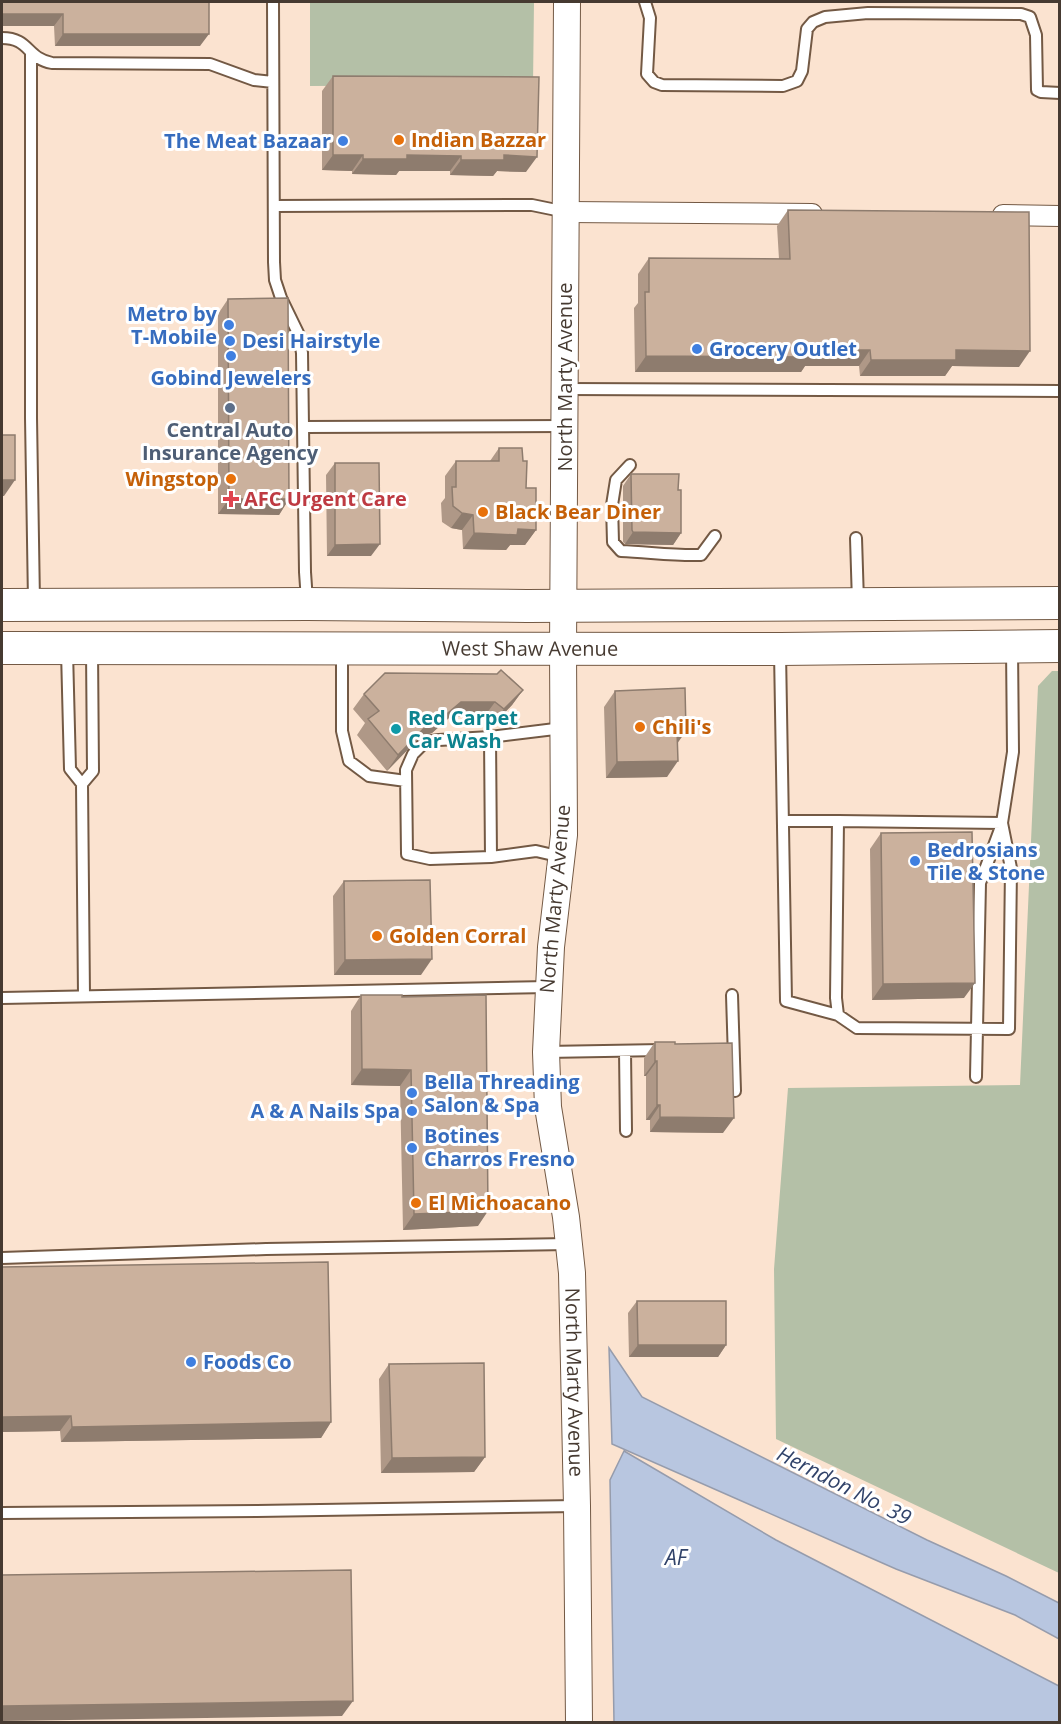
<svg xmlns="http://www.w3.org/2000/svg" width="1061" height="1724" font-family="'Open Sans',sans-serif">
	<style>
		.green { fill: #b4c0a7 }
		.water { fill: #b8c6e0; stroke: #969cac; stroke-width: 1.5 }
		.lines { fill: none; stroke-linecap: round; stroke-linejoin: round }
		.service-casing { stroke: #735944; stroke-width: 14 }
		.minor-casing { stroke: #735944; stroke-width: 22 }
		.tertiary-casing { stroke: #735944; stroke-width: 28 }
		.primary-casing { stroke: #735944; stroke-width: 34 }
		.service { stroke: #fff; stroke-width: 10 }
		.minor { stroke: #fff; stroke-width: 20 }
		.tertiary { stroke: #fff; stroke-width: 26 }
		.primary { stroke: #fff; stroke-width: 32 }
		.wall { fill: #af9887 }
		.shaded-wall { fill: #8e7c6e }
		.building { fill: #cbb19d; stroke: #8e7c6e; stroke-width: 1.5 }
		.food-dot { fill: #e8710a; stroke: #fff; stroke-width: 2 }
		.shop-dot { fill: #3f7fe0; stroke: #fff; stroke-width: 2 }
		.service-dot { fill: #5c6f8a; stroke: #fff; stroke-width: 2 }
		.health-dot { fill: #e0444e; stroke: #fff; stroke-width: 2 }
		.culture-dot { fill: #0f9aa8; stroke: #fff; stroke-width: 2 }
		.labels { text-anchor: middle; stroke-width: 6; stroke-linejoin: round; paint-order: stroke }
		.food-label { font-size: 20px; font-weight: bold; fill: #c56008; stroke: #fff; text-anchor: start }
		.shop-label { font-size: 20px; font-weight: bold; fill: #366cbe; stroke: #fff; text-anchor: start }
		.street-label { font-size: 20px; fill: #463a31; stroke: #fff }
		.service-label { font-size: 20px; font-weight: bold; fill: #4e5e75; stroke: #fff }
		.health-label { font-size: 20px; font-weight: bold; fill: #be3a42; stroke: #fff; text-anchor: start }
		.culture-label { font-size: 20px; font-weight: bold; fill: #0d838f; stroke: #fff; text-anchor: start }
		.water-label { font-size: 21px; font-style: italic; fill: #31436a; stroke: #fff }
	</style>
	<rect width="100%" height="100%" fill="#fbe3d0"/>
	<path class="green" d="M 310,2 L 534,2 L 533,85 L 310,86 Z
		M 1052,671 L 1060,671 L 1059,1573 L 776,1439 L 774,1269 L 788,1088 L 1020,1085 L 1038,686 Z"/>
	<path class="water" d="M 609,1348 L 642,1397 L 927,1540 L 1006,1576 L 1059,1603 L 1059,1639 L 1015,1615 L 896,1569 L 612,1444 Z
		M 624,1451 L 776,1540 L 1059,1686 L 1059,1722 L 614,1722 L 610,1480 Z"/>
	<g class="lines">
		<defs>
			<path id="service" d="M 273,2 L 274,262 L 275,280 L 281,298 L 299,335 L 302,353 L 305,572 L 307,601
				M 645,2 L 650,18 L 647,74 L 654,82 L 662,85 L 783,86 L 797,81 L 802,71 L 807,29 L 813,22 L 825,17 L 868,13 L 1021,14 L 1030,17 L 1036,35 L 1037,90 L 1041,92 L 1060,93
				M 2,38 C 30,38 26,58 52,63 L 210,64 L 254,80 L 273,82
				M 31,52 L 31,418 L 34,601
				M 274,206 L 532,205 L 566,212
				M 565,389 L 1060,391
				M 303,427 L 564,426
				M 630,465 L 616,480 L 612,505 L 613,542 L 621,551 C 648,552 674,556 701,555 L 715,536
				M 856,538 L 858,602
				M 67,651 L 70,769 L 82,784 L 93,771 L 92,650
				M 342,651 L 342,731 L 349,761 L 369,776 L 406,781
				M 780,652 L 786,1001 L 838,1015 L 836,998 L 838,821 L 1002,823 L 1013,752 L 1012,648
				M 490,737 L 491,857
				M 82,784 L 84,996
				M 783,821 L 838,821
				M 562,857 L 536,851 L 491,857 L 430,859 L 407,854 L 406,770 L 413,754 L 425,742 L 439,740 L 490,737 L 563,728
				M 732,995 L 735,1091
				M 2,998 L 548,987
				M 838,1015 L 857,1028 L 1009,1029 L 1011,868 L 1002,823
				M 625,1051 L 626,1131
				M 546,1052 L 662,1050
				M 976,1077 L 980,883 L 1002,824
				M 2,1258 L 266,1249 L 568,1244
				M 2,1513 L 257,1511 L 577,1506"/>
			<path id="minor" d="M 566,212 L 812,214
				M 1003,215 L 1060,216"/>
			<g id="tertiary">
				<path id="s1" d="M 567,2 L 563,649 L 564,835 L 551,947 L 546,1052 L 548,1107 L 566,1217 L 572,1273 L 577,1506 L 579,1722"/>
			</g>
			<g id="primary">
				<path d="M 2,605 L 307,604 L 527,606 L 1060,603"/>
				<path id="s2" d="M 2,648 L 780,649 L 1060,646"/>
			</g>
		</defs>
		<use href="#service" class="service-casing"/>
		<use href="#minor" class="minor-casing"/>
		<use href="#tertiary" class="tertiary-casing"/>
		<use href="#primary" class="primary-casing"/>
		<use href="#service" class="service"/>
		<use href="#minor" class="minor"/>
		<use href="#tertiary" class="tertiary"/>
		<use href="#primary" class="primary"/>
	</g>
	<path class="wall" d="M 2,2 L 209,2 L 200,46 L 55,46 L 54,26 L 2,26 Z
		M 333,76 L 526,172 L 497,171 L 493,176 L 450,175 L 450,171 L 399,171 L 396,175 L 352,174 L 352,171 L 322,170 L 322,91 Z
		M 788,210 L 1019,367 L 952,366 L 945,376 L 860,376 L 859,366 L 805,366 L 801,372 L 635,372 L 634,308 L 638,303 L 638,274 L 649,258 L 779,259 L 777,226 Z
		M 228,299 L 289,499 L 279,515 L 218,514 L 218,314 Z
		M 499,448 L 523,461 L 526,488 L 536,530 L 525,545 L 510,545 L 506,550 L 463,549 L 462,530 L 451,528 L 442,522 L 441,503 L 445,498 L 445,476 L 456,461 L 490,461 Z
		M 335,463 L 371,556 L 327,556 L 326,475 Z
		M 631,474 L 678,490 L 681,533 L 673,545 L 625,544 L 623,542 L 623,486 Z
		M 523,690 L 512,705 L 493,725 L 484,717 L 450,717 L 432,733 L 420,737 L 387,771 L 357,735 L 365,723 L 353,709 L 364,694 Z
		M 615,691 L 686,731 L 677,744 L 667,777 L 606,778 L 604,707 Z
		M 881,833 L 964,998 L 872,1000 L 870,849 Z
		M 344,881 L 421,975 L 334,975 L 333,896 Z
		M 361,995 L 402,995 L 478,1226 L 403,1230 L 400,1086 L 351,1085 L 351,1011 Z
		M 655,1042 L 675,1044 L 723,1133 L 650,1132 L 650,1120 L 646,1120 L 646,1076 L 644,1076 L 644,1058 Z
		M 2,1267 L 331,1422 L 321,1438 L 61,1442 L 60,1431 L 2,1432 Z
		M 637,1301 L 726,1345 L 718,1357 L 629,1357 L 628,1313 Z
		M 389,1364 L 485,1457 L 474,1472 L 381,1473 L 379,1379 Z"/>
	<path class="shaded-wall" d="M 2,14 L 63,14 L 54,26 L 2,26 Z
		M 63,34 L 209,34 L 200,46 L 55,46 Z
		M 333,155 L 363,155 L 352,171 L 322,170 Z
		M 407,155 L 461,156 L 450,171 L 399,171 L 396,175 L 352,174 L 363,159 Z
		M 504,155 L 537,157 L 526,172 L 497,171 L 493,176 L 450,175 L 461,160 Z
		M 811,350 L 870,350 L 859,366 L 805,366 L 801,372 L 635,372 L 646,356 Z
		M 956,350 L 1030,351 L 1019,367 L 952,366 L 945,376 L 860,376 L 871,360 Z
		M 2,480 L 15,480 L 4,496 L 2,496 Z
		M 229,499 L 289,499 L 279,515 L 218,514 Z
		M 462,513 L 473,515 L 462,530 L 451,528 Z
		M 518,529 L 536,530 L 525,545 L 510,545 L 506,550 L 463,549 L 474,533 Z
		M 633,532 L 681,533 L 673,545 L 625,544 Z
		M 380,544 L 371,556 L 327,556 L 335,545 Z
		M 523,690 L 512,705 L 493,725 L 504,709 Z
		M 461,702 L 495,702 L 484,717 L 450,717 L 432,733 L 420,737 L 387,771 L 398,755 L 431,721 Z
		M 677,731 L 686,731 L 675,746 Z
		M 678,761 L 667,777 L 606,778 L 617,762 Z
		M 432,959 L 421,975 L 334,975 L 345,960 Z
		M 975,983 L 964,998 L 872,1000 L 883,984 Z
		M 655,1061 L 657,1061 L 646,1076 L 644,1076 Z
		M 362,1069 L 411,1070 L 400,1086 L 351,1085 Z
		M 657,1105 L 660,1105 L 650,1120 L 646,1120 Z
		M 660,1117 L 734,1118 L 723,1133 L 650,1132 Z
		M 488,1211 L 478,1226 L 403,1230 L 414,1214 Z
		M 638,1345 L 726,1345 L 718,1357 L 629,1357 Z
		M 71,1416 L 60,1431 L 2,1432 L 2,1417 Z
		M 331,1422 L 321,1438 L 61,1442 L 72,1427 Z
		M 485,1457 L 474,1472 L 381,1473 L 392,1458 Z
		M 353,1701 L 342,1716 L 2,1721 L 2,1706 Z"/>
	<path class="building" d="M 2,2 L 209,2 L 209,34 L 63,34 L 63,14 L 2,14 Z
		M 333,76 L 539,77 L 537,157 L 504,155 L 504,160 L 461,160 L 461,156 L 407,155 L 407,159 L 363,159 L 363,155 L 333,155 Z
		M 788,210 L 1029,212 L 1030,351 L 956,350 L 956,360 L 871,360 L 870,350 L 811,350 L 812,357 L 646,356 L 645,292 L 649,292 L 649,258 L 790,259 Z
		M 288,298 L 289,499 L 229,499 L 228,299 Z
		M 2,435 L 15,435 L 15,480 L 2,480 Z
		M 499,448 L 522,448 L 523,461 L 527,461 L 526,488 L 536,488 L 536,530 L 518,529 L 517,535 L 474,533 L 473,515 L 462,513 L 453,506 L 452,487 L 456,487 L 456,461 L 499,461 Z
		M 335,463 L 379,463 L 380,544 L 335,545 Z
		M 631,474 L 679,474 L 678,490 L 681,490 L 681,533 L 633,532 L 632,530 Z
		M 501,670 L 523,690 L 504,709 L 495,702 L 461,702 L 442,718 L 431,721 L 398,755 L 368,719 L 379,711 L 364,694 L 385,673 L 497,674 Z
		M 685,688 L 686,731 L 677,731 L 678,761 L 617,762 L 615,691 Z
		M 972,832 L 975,983 L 883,984 L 881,833 Z
		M 430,880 L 432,959 L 345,960 L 344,881 Z
		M 361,995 L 402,995 L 402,997 L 486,995 L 488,1211 L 414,1214 L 411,1070 L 362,1069 Z
		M 655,1042 L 675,1042 L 675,1044 L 732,1043 L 734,1118 L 660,1117 L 660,1105 L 657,1105 L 657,1061 L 655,1061 Z
		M 328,1262 L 331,1422 L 72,1427 L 71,1416 L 2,1417 L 2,1267 Z
		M 637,1301 L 726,1301 L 726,1345 L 638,1345 Z
		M 484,1363 L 485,1457 L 392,1458 L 389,1364 Z
		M 351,1570 L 353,1701 L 2,1706 L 2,1575 Z"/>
	<g class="food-dot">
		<circle cx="399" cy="140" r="6"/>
		<circle cx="231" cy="479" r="6"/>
		<circle cx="483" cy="512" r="6"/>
		<circle cx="640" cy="727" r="6"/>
		<circle cx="377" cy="936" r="6"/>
		<circle cx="416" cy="1203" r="6"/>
	</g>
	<g class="shop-dot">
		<circle cx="343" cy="141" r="6"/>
		<circle cx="229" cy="325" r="6"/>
		<circle cx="230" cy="341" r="6"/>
		<circle cx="697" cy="349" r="6"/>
		<circle cx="231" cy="356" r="6"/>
		<circle cx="915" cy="861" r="6"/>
		<circle cx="412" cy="1093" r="6"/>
		<circle cx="412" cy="1111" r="6"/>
		<circle cx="412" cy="1148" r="6"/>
		<circle cx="191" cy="1362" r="6"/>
	</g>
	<circle class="service-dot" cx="230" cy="408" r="6"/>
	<path class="health-dot" d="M228 490h6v6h6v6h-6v6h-6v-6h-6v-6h6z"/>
	<circle class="culture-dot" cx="396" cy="729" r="6"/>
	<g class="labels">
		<g class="food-label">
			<text x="411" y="147">Indian Bazzar</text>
			<text x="219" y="486" text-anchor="end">Wingstop</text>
			<text x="495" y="519">Black Bear Diner</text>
			<text x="652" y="734">Chili's</text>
			<text x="389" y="943">Golden Corral</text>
			<text x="428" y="1210">El Michoacano</text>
		</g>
		<g class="shop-label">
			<text x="331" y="148" text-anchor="end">The Meat Bazaar</text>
			<text x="217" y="321" text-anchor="end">Metro by<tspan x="217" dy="23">T-Mobile</tspan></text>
			<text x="242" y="348">Desi Hairstyle</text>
			<text x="709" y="356">Grocery Outlet</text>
			<text x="231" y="385" text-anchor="middle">Gobind Jewelers</text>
			<text x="927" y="857">Bedrosians<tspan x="927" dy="23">Tile &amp; Stone</tspan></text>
			<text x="424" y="1089">Bella Threading<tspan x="424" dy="23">Salon &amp; Spa</tspan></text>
			<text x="400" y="1118" text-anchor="end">A &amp; A Nails Spa</text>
			<text x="424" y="1143">Botines<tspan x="424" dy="23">Charros Fresno</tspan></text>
			<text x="203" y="1369">Foods Co</text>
		</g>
		<g class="street-label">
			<text transform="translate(565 377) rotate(-90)" y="7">North Marty Avenue</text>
			<text dy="7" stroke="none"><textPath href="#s2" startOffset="528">West Shaw Avenue</textPath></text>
			<text transform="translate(555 899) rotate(-85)" y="7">North Marty Avenue</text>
			<text dy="7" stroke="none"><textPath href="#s1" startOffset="1383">North Marty Avenue</textPath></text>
		</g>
		<g class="service-label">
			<text x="230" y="437">Central Auto<tspan x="230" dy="23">Insurance Agency</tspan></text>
		</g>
		<g class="health-label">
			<text x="244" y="506">AFC Urgent Care</text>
		</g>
		<g class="culture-label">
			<text x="408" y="725">Red Carpet<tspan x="408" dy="23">Car Wash</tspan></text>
		</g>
		<g class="water-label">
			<text transform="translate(844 1486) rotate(27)" y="7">Herndon No. 39</text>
			<text x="676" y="1565">AF</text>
		</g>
	</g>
	<rect width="1061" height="1724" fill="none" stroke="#463a31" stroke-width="6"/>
</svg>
